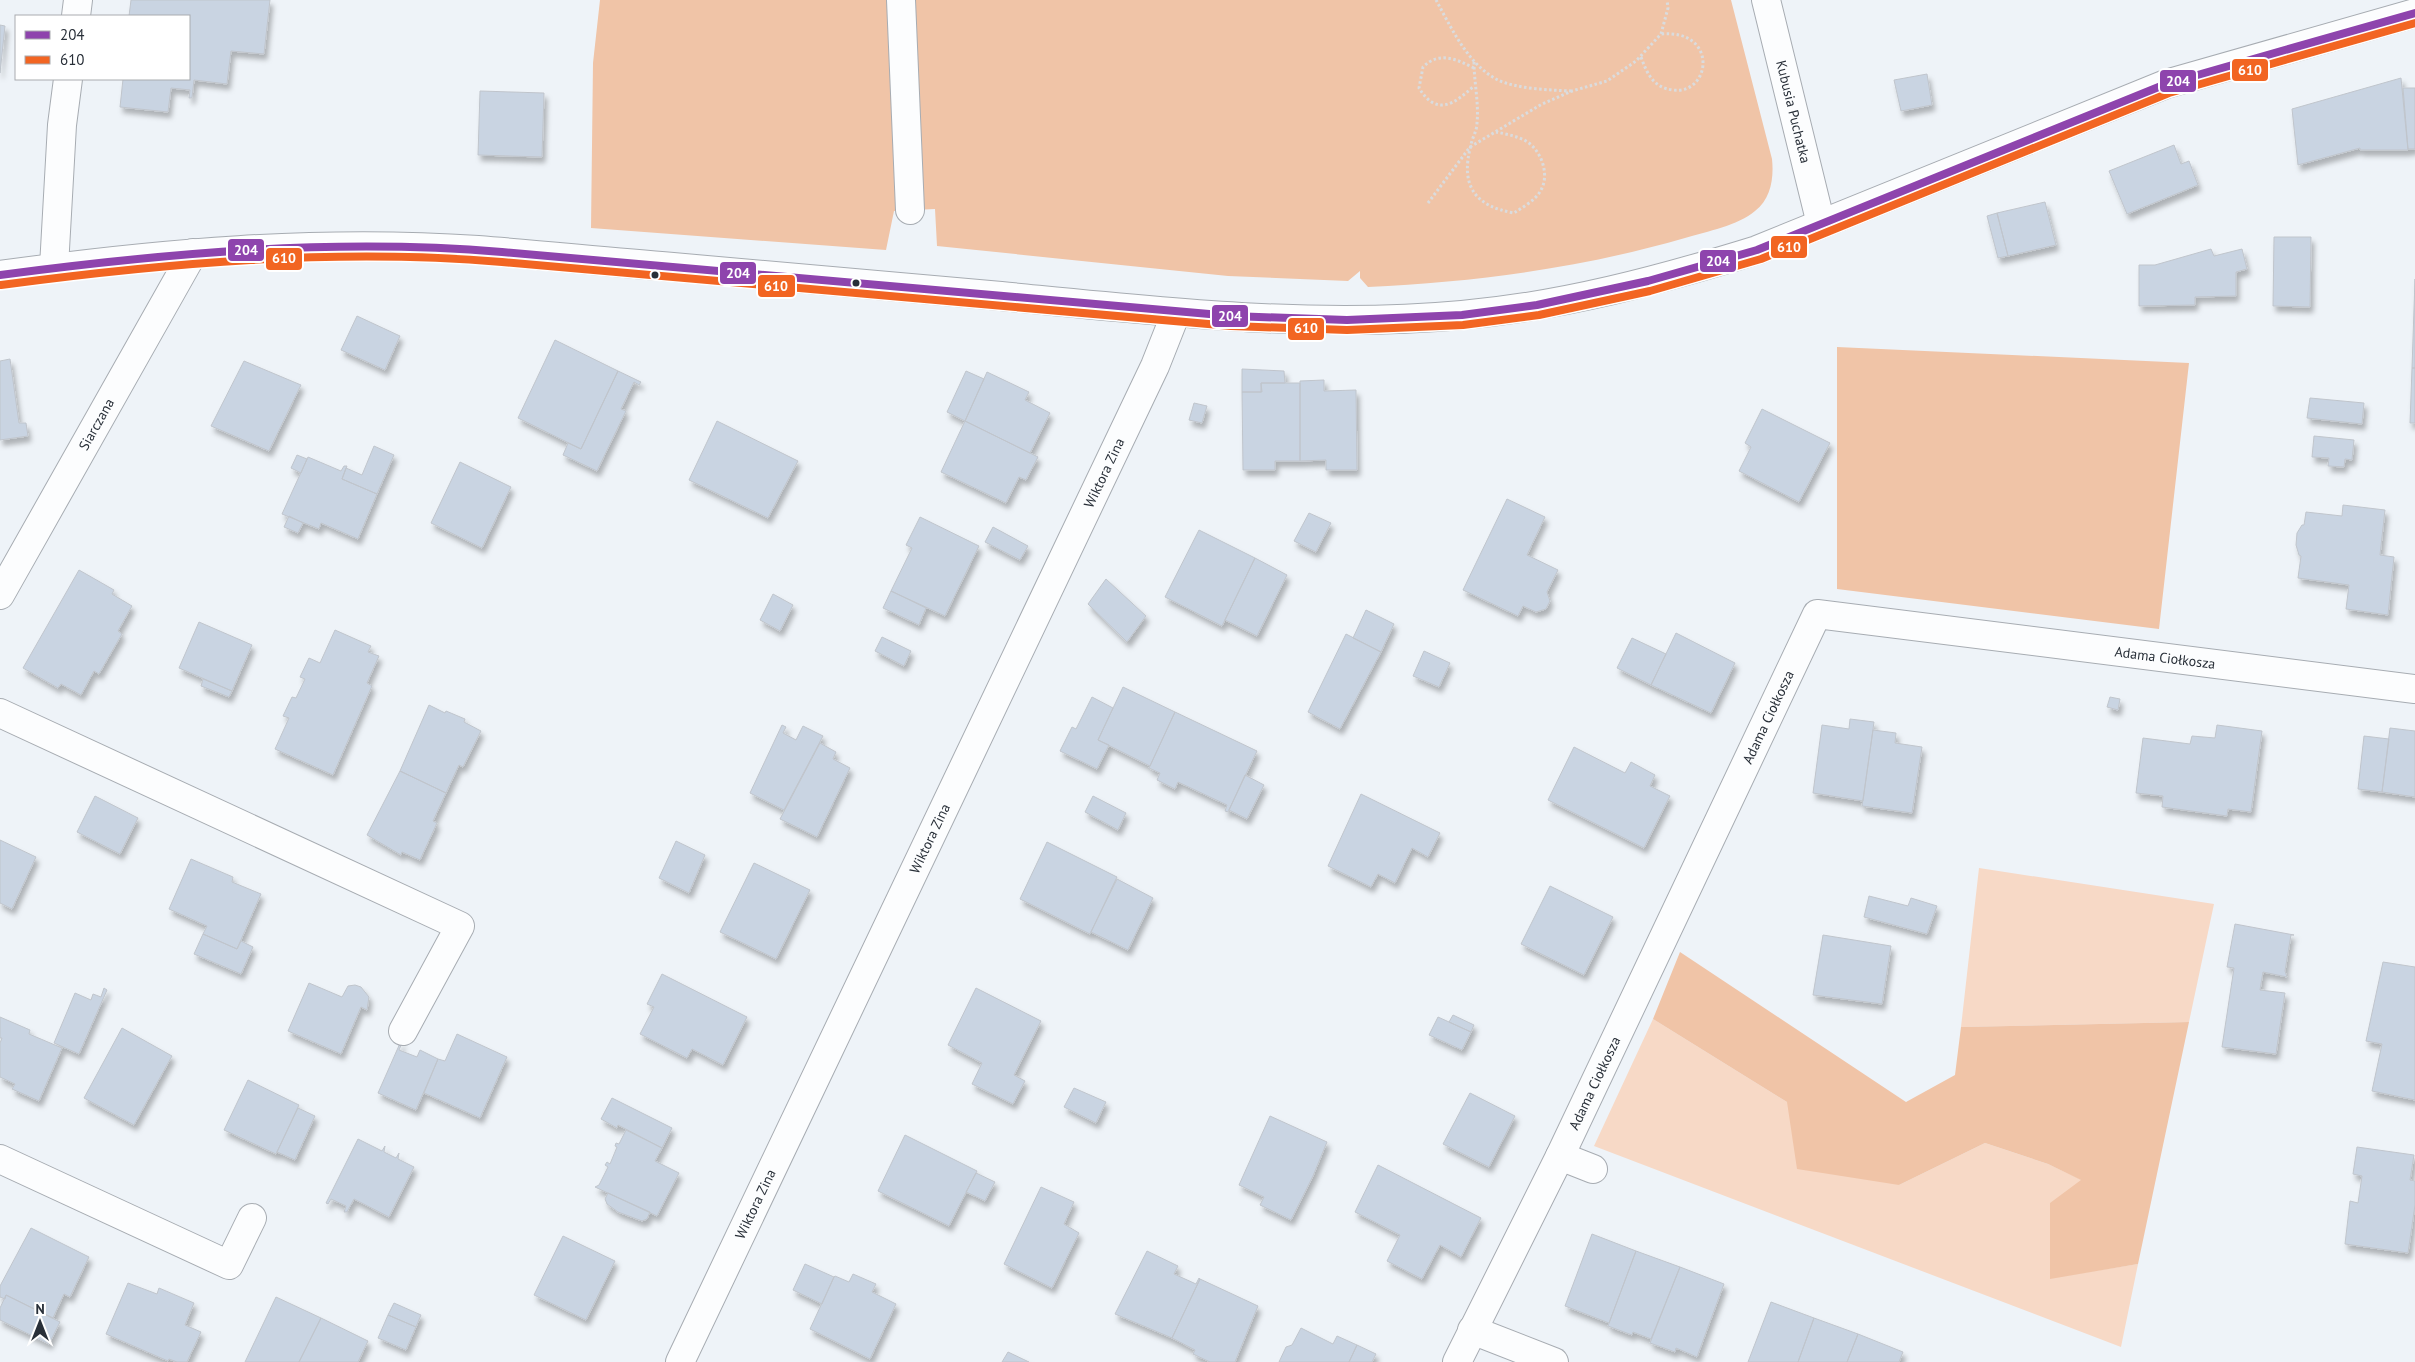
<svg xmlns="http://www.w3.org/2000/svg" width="2415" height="1362" font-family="'PT Sans',sans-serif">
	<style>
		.green { fill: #f7d9c6 }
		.forest { fill: #f0c4a7 }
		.building { fill: #c9d4e2; stroke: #c0c5cc; filter: url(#shadow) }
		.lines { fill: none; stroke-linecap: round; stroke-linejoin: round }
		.minor-casing { stroke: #a7acb2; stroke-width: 30 }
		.path { stroke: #dadcde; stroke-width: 3; stroke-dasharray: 2.5 2.5; stroke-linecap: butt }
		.minor { stroke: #fcfdfe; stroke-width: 28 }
		.bus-1-casing { stroke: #fff; stroke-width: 11 }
		.bus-2-casing { stroke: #fff; stroke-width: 11 }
		.bus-1 { stroke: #8e44ad; stroke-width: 8 }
		.bus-2 { stroke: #f26522; stroke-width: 8 }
		.bus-dot { fill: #282f38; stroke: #fff; stroke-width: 2 }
		.labels { text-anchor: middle; stroke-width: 4; stroke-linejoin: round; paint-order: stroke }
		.street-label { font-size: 14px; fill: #282f38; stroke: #fff }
		.line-badge { stroke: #fff; stroke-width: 2 }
		.badge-label { font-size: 14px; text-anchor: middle; font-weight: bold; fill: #fff }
	</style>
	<defs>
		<filter id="shadow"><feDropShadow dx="3" dy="5.5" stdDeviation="2.5" flood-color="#0004"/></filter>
	</defs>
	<rect width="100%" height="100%" fill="#eef3f8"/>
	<path class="green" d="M 1979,868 L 2214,904 L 2189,1022 L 1961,1027 Z
		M 1653,1019 L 1787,1102 L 1899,1185 L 1985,1143 L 2048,1164 L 2082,1180 L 2050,1278 L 2138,1264 L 2121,1347 L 1594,1146 Z"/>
	<path class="forest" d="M 600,0 L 1731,0 L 1772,159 C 1774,178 1771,199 1755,211 C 1737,226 1708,231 1685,238 C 1581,268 1476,282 1368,287 L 1360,278 L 1360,271 L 1348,281 L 1228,276 L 937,246 L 935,209 L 894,211 L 886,250 L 591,228 L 593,63 Z
		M 1837,347 L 2189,363 L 2159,629 L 1837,589 Z
		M 1680,952 L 1906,1102 L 1955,1075 L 1961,1027 L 2189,1022 L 2138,1264 L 2050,1279 L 2050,1203 L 2081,1180 L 2048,1164 L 1985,1143 L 1899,1185 L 1797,1169 L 1787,1102 L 1653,1019 Z"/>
	<path class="building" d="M 131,0 L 270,0 L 264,54 L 231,51 L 227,84 L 194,80 L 192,98 L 189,98 L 190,90 L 171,88 L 168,112 L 120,107 L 123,79 L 189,79 L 189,16 L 129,16 Z
		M 0,25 L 5,26 L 0,73 Z
		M 1927,74 L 1932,105 L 1901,111 L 1894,80 Z
		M 2401,78 L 2408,150 L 2360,150 L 2360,148 L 2298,165 L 2292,109 Z
		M 2403,88 L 2415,88 L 2415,149 L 2408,149 Z
		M 480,91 L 544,93 L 542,157 L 478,155 Z
		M 2174,145 L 2181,164 L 2189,161 L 2198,185 L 2127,214 L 2109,171 Z
		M 2045,202 L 2056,245 L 2008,256 L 1997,213 Z
		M 1997,213 L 2008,256 L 1998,258 L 1987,216 Z
		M 2274,237 L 2311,237 L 2310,307 L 2273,306 Z
		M 2211,249 L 2214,256 L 2242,249 L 2247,269 L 2236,272 L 2236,296 L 2195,297 L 2195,305 L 2139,306 L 2139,265 L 2155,265 Z
		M 2415,279 L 2415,368 L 2412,368 Z
		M 357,316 L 400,336 L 385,370 L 341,350 Z
		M 555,340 L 618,371 L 581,449 L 518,418 Z
		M 10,359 L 19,423 L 26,423 L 28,436 L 0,440 L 0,361 Z
		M 244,361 L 301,385 L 269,451 L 211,426 Z
		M 2412,368 L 2415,368 L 2415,423 L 2410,423 Z
		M 1242,369 L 1284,371 L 1285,383 L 1261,383 L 1261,392 L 1242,392 Z
		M 618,371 L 641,382 L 639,385 L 634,382 L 621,409 L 626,411 L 597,471 L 563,455 L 568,443 L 581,449 Z
		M 966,371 L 984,379 L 965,421 L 947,412 Z
		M 987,372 L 1029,392 L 1025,400 L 1050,413 L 1030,453 L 965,421 Z
		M 1324,380 L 1324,391 L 1356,390 L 1357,470 L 1326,470 L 1326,460 L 1300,461 L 1300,381 Z
		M 1261,383 L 1300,383 L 1300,461 L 1275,461 L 1275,470 L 1243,470 L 1242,392 L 1262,392 Z
		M 2310,398 L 2364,403 L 2362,424 L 2307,418 Z
		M 1194,403 L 1207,406 L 1202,423 L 1189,420 Z
		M 1762,409 L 1830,443 L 1799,502 L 1739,471 L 1751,447 L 1745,443 Z
		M 717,421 L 798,461 L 768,518 L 689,480 Z
		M 965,421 L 1038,457 L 1026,480 L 1019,477 L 1006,503 L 941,472 Z
		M 2314,436 L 2354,440 L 2352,460 L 2345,459 L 2344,467 L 2328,466 L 2329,458 L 2312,457 Z
		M 374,446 L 394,455 L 377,494 L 342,479 L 346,468 L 362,475 Z
		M 297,455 L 307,459 L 301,473 L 291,468 Z
		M 308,457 L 341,471 L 344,466 L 347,466 L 342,479 L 377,494 L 358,539 L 321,523 L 319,529 L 282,514 Z
		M 460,462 L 511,487 L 482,548 L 431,523 Z
		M 1507,499 L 1545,517 L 1527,555 L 1558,570 L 1547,592 L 1550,601 L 1546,609 L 1536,612 L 1523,606 L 1518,616 L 1463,590 Z
		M 2343,505 L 2385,510 L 2380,555 L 2394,557 L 2388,615 L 2346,609 L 2349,585 L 2298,578 L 2301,556 L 2299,555 L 2296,545 L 2297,533 L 2302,525 L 2304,525 L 2306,512 L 2342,516 Z
		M 1309,513 L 1331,523 L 1316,552 L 1294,541 Z
		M 289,516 L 303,523 L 298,533 L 284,527 Z
		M 920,517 L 979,546 L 945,616 L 891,591 L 912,548 L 906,545 Z
		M 993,527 L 1028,546 L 1020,560 L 985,542 Z
		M 1199,530 L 1255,558 L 1222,626 L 1165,597 Z
		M 1255,558 L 1287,575 L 1257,636 L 1225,620 Z
		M 79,570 L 114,590 L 112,594 L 132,606 L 118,631 L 122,634 L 99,674 L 94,671 L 81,695 L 61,684 L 58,688 L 23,668 Z
		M 1106,579 L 1146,616 L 1127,642 L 1088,604 Z
		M 891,591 L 926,608 L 919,625 L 883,608 Z
		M 773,594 L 793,605 L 780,631 L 760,620 Z
		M 1366,610 L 1394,624 L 1381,652 L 1353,638 Z
		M 199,622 L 252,645 L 232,691 L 179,668 Z
		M 335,630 L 371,646 L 368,652 L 379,656 L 367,683 L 372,686 L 333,775 L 275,749 L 289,718 L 283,716 L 292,697 L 296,698 L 305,679 L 300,677 L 309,658 L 320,663 Z
		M 1676,633 L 1735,663 L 1711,713 L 1651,685 Z
		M 1346,634 L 1381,652 L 1340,729 L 1308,712 Z
		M 882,637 L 911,651 L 904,666 L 875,651 Z
		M 1632,638 L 1666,654 L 1651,685 L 1617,668 Z
		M 1424,651 L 1450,663 L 1439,687 L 1413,676 Z
		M 203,679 L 232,691 L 229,697 L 201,686 Z
		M 1123,687 L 1175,712 L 1150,766 L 1098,740 Z
		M 1092,697 L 1113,708 L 1098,740 L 1109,745 L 1097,769 L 1060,751 L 1072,727 L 1076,729 Z
		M 2110,697 L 2120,699 L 2118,710 L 2107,707 Z
		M 429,705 L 445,713 L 446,711 L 465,719 L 464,722 L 481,731 L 463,767 L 459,765 L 446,793 L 400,771 Z
		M 1175,712 L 1257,751 L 1228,812 L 1225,811 L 1227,805 L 1178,782 L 1175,789 L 1157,780 L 1160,773 L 1149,768 Z
		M 1850,719 L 1874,722 L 1863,801 L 1813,793 L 1822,725 L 1849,729 Z
		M 782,725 L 786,727 L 783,733 L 796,740 L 803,726 L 823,736 L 784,810 L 750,793 Z
		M 2217,725 L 2262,731 L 2251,812 L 2228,809 L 2227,816 L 2162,807 L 2163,796 L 2136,793 L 2143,738 L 2190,744 L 2192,736 L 2215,738 Z
		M 2390,728 L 2415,731 L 2415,797 L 2382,792 Z
		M 1873,730 L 1896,733 L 1895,743 L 1922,747 L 1912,813 L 1862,806 Z
		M 2364,736 L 2389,739 L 2382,792 L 2358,789 Z
		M 820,743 L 836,752 L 833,759 L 850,768 L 817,837 L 780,819 Z
		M 1574,747 L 1625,773 L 1631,762 L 1655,775 L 1650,786 L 1670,796 L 1644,848 L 1548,800 Z
		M 400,771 L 446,793 L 433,821 L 437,823 L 420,860 L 402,852 L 401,855 L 367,835 Z
		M 1245,775 L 1264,785 L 1247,819 L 1229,810 Z
		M 1361,794 L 1440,833 L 1428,857 L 1412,848 L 1395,883 L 1378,874 L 1371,887 L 1328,866 Z
		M 95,796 L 138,818 L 120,854 L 77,832 Z
		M 1093,796 L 1126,813 L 1118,830 L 1085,812 Z
		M 0,840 L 36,857 L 12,909 L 0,903 Z
		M 676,841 L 705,855 L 689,893 L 659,878 Z
		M 1047,842 L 1117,877 L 1090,934 L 1020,899 Z
		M 191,859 L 233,877 L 232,882 L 261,894 L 237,949 L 203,934 L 207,926 L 169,909 Z
		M 754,863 L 810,890 L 776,959 L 720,932 Z
		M 1117,879 L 1153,898 L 1128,950 L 1091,932 Z
		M 1550,886 L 1613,917 L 1584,975 L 1521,944 Z
		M 1869,896 L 1908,906 L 1911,898 L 1937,906 L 1927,934 L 1864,917 Z
		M 2235,924 L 2294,935 L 2291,935 L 2285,971 L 2287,977 L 2263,972 L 2260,990 L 2285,993 L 2276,1054 L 2222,1047 L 2234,968 L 2227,967 Z
		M 203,934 L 237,949 L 241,941 L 253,947 L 241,974 L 194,954 Z
		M 1823,935 L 1891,946 L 1882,1004 L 1813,995 Z
		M 2383,962 L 2415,967 L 2415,1100 L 2372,1091 L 2382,1044 L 2366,1041 Z
		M 662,974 L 747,1017 L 723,1065 L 692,1049 L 687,1058 L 640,1034 L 654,1007 L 647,1004 Z
		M 309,983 L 342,997 L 348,986 L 355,985 L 361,987 L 369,997 L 367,1010 L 361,1007 L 341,1054 L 288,1031 Z
		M 104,988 L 107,990 L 79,1054 L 54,1043 L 75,993 L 91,1000 L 93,994 L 101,997 Z
		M 976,988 L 1041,1021 L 1014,1075 L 1025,1081 L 1013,1104 L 972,1084 L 982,1063 L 948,1045 Z
		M 1453,1015 L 1474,1025 L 1471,1032 L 1449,1022 Z
		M 0,1017 L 30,1030 L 29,1034 L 62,1048 L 39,1101 L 12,1089 L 15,1084 L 0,1077 L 0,1043 L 2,1038 L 0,1038 Z
		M 1438,1017 L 1471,1032 L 1462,1050 L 1429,1035 Z
		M 122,1028 L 172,1056 L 134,1125 L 84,1098 Z
		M 457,1034 L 507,1057 L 480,1118 L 424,1093 L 438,1059 L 445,1061 Z
		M 401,1041 L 402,1043 L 399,1050 L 417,1057 L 420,1050 L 438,1059 L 416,1110 L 378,1093 Z
		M 248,1080 L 299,1105 L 276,1154 L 224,1130 Z
		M 1074,1088 L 1106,1102 L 1096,1123 L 1064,1107 Z
		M 1470,1093 L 1515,1116 L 1489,1167 L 1443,1144 Z
		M 612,1098 L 672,1128 L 662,1148 L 618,1125 L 617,1128 L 601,1119 Z
		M 298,1108 L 315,1116 L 295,1160 L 277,1152 Z
		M 1270,1116 L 1327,1142 L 1313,1176 L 1291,1220 L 1260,1205 L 1264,1197 L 1239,1185 Z
		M 626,1130 L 662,1148 L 655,1161 L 679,1173 L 657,1216 L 595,1187 L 599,1185 L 608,1167 L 605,1165 L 607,1162 L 610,1164 L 617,1147 L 615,1146 L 616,1143 L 619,1144 Z
		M 905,1135 L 977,1171 L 949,1226 L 878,1191 Z
		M 358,1139 L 382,1151 L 385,1146 L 384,1152 L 396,1158 L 399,1153 L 398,1159 L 414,1167 L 389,1217 L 354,1199 L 347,1212 L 344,1212 L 346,1206 L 331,1199 L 328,1204 L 326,1203 Z
		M 2357,1147 L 2414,1155 L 2410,1180 L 2415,1181 L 2415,1205 L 2408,1253 L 2345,1244 L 2350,1201 L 2358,1203 L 2362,1176 L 2353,1174 Z
		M 1378,1165 L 1481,1218 L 1461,1257 L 1440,1245 L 1422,1279 L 1387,1261 L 1400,1235 L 1355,1212 Z
		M 976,1173 L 995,1182 L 985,1201 L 966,1192 Z
		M 1041,1187 L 1074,1202 L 1064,1224 L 1079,1233 L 1052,1288 L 1004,1264 Z
		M 608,1193 L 650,1212 L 647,1219 L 642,1221 L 618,1212 L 607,1204 L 605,1199 Z
		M 31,1228 L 89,1257 L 70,1297 L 64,1294 L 53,1318 L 6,1295 L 5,1299 L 0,1297 L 0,1286 Z
		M 1592,1234 L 1636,1251 L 1609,1323 L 1565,1306 Z
		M 563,1236 L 615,1261 L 586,1320 L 534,1295 Z
		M 1147,1251 L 1178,1266 L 1174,1274 L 1196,1284 L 1199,1278 L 1200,1279 L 1172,1338 L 1115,1314 Z
		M 1636,1251 L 1680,1267 L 1651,1339 L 1633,1332 L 1632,1335 L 1608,1326 Z
		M 805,1264 L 834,1277 L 822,1304 L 793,1290 Z
		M 1680,1267 L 1724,1284 L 1697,1357 L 1676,1348 L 1675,1352 L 1650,1343 Z
		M 853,1274 L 876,1284 L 872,1292 L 896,1304 L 870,1359 L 810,1329 L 834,1277 L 835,1276 L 849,1282 Z
		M 1200,1279 L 1258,1306 L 1235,1362 L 1210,1362 L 1193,1354 L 1195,1350 L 1172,1338 Z
		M 128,1283 L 157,1294 L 159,1288 L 194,1303 L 185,1325 L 201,1332 L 187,1362 L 177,1362 L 169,1359 L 168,1361 L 106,1334 Z
		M 6,1295 L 60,1322 L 49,1344 L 0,1320 L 0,1308 Z
		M 276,1297 L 321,1318 L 299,1362 L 245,1362 Z
		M 1771,1302 L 1814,1318 L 1798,1362 L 1748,1362 Z
		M 394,1303 L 421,1315 L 416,1327 L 388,1315 Z
		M 388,1315 L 416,1327 L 406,1350 L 378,1338 Z
		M 321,1318 L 368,1341 L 358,1362 L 299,1362 Z
		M 1814,1318 L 1858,1334 L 1847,1362 L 1798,1362 Z
		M 1301,1328 L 1333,1344 L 1337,1336 L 1357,1345 L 1349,1362 L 1279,1362 L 1286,1347 L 1292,1345 Z
		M 1858,1334 L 1903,1352 L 1899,1362 L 1847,1362 Z
		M 1357,1345 L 1376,1354 L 1372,1362 L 1349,1362 Z
		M 1008,1352 L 1029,1362 L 1002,1362 Z"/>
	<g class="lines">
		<defs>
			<g id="minor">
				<path d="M 901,0 L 910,210"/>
				<path id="s1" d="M 1766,0 L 1821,224"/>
				<path d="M 76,16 L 78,0"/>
				<path d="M 54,267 L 62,125 L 68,79"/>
				<path d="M 0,275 C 159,253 318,239 478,250 C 543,255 608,262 673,267 C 783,276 892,286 1001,296 C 1154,311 1309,329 1462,315 C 1563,306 1660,280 1757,250 L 2166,84 L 2415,13"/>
				<path id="s2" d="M 0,595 L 193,253"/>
				<path d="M 0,713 L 460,926 L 403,1031"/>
				<path d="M 1560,1156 L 1593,1169"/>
				<path d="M 0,1159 L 229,1265 L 252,1218"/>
				<path d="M 1472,1330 L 1554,1362"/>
				<path id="s3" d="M 680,1362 L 1155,366 L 1176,313"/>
				<path id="s4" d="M 1457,1362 L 1560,1156 L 1817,614 L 2415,689"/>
			</g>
		</defs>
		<use href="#minor" class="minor-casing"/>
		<path class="path" d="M 1436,0 C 1451,27 1467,63 1496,79 C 1515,89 1550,90 1572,91
			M 1641,57 C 1647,74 1654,88 1673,90 C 1711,95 1719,29 1661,34
			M 1474,62 C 1474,82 1479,103 1477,123 C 1477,131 1472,138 1471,145 C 1460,185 1474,206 1514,213 C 1523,207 1536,200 1541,190 C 1550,174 1541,150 1526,141 C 1517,136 1506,134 1496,132
			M 1474,68 C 1456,59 1439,51 1423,67 L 1419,88 C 1437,117 1454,104 1474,86
			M 1428,203 L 1470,147 L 1542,104 L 1572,91 L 1607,81 L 1636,61 L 1661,34 L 1668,8 L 1667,0"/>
		<use href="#minor" class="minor"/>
		<defs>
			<path id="bus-1" d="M 0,275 C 167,253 334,238 502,252 L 1232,316 L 1347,320 L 1462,315 L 1537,305 L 1648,281 L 1757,250 L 2166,84 L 2415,13"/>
			<path id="bus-2" d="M 1,285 C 167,263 334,248 502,262 L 1231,326 L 1347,330 L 1463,325 L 1539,315 L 1650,291 L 1761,259 L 2169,93 L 2415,23"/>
		</defs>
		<use href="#bus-1" class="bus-1-casing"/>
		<use href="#bus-2" class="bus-2-casing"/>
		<use href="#bus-1" class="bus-1"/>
		<use href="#bus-2" class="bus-2"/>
	</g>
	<g class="bus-dot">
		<circle cx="655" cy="275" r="4.5"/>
		<circle cx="856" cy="283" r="4.5"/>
	</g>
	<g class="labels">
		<g class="street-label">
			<text dy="5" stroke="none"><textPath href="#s1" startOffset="115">Kubusia Puchatka</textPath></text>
			<text dy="5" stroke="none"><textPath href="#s2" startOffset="196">Siarczana</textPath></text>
			<text dy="5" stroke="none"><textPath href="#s3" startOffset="985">Wiktora Zina</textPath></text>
			<text dy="5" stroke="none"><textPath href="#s4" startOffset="1181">Adama Ciołkosza</textPath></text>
			<text dy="5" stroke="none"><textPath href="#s4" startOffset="716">Adama Ciołkosza</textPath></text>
			<text dy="5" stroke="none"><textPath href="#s3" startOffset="580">Wiktora Zina</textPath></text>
			<text dy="5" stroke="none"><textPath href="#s4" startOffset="311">Adama Ciołkosza</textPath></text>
			<text dy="5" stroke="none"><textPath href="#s3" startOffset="175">Wiktora Zina</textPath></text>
		</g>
	</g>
	<g class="line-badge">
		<rect x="2231" y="58" width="38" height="24" rx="5" fill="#f26522"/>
		<rect x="2159" y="69" width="38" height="24" rx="5" fill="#8e44ad"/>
		<rect x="1770" y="235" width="38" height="24" rx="5" fill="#f26522"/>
		<rect x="227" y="238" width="38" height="24" rx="5" fill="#8e44ad"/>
		<rect x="265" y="247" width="38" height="24" rx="5" fill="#f26522"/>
		<rect x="1699" y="249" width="38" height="24" rx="5" fill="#8e44ad"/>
		<rect x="719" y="261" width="38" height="24" rx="5" fill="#8e44ad"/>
		<rect x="757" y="274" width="39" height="24" rx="5" fill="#f26522"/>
		<rect x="1211" y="304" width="38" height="24" rx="5" fill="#8e44ad"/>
		<rect x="1287" y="317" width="38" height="24" rx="5" fill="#f26522"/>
	</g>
	<g class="badge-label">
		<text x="2250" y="75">610</text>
		<text x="2178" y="86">204</text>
		<text x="1789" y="252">610</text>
		<text x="246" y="255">204</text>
		<text x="284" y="263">610</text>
		<text x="1718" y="266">204</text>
		<text x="738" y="278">204</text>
		<text x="776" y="291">610</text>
		<text x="1230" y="321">204</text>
		<text x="1306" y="333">610</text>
	</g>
	<rect x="15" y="15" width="175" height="65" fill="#ffffff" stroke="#a9acaf"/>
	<rect x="25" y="31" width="25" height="8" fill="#8e44ad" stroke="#a9acaf"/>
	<text x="60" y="40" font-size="15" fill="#282f38">204</text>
	<rect x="25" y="56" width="25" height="8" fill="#f26522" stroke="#a9acaf"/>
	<text x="60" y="65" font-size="15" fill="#282f38">610</text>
	<g transform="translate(40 1322)" stroke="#ffffff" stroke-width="4" paint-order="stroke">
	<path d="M0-4L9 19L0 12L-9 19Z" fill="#282f38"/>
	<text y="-8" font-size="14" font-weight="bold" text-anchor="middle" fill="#282f38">N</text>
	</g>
</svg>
